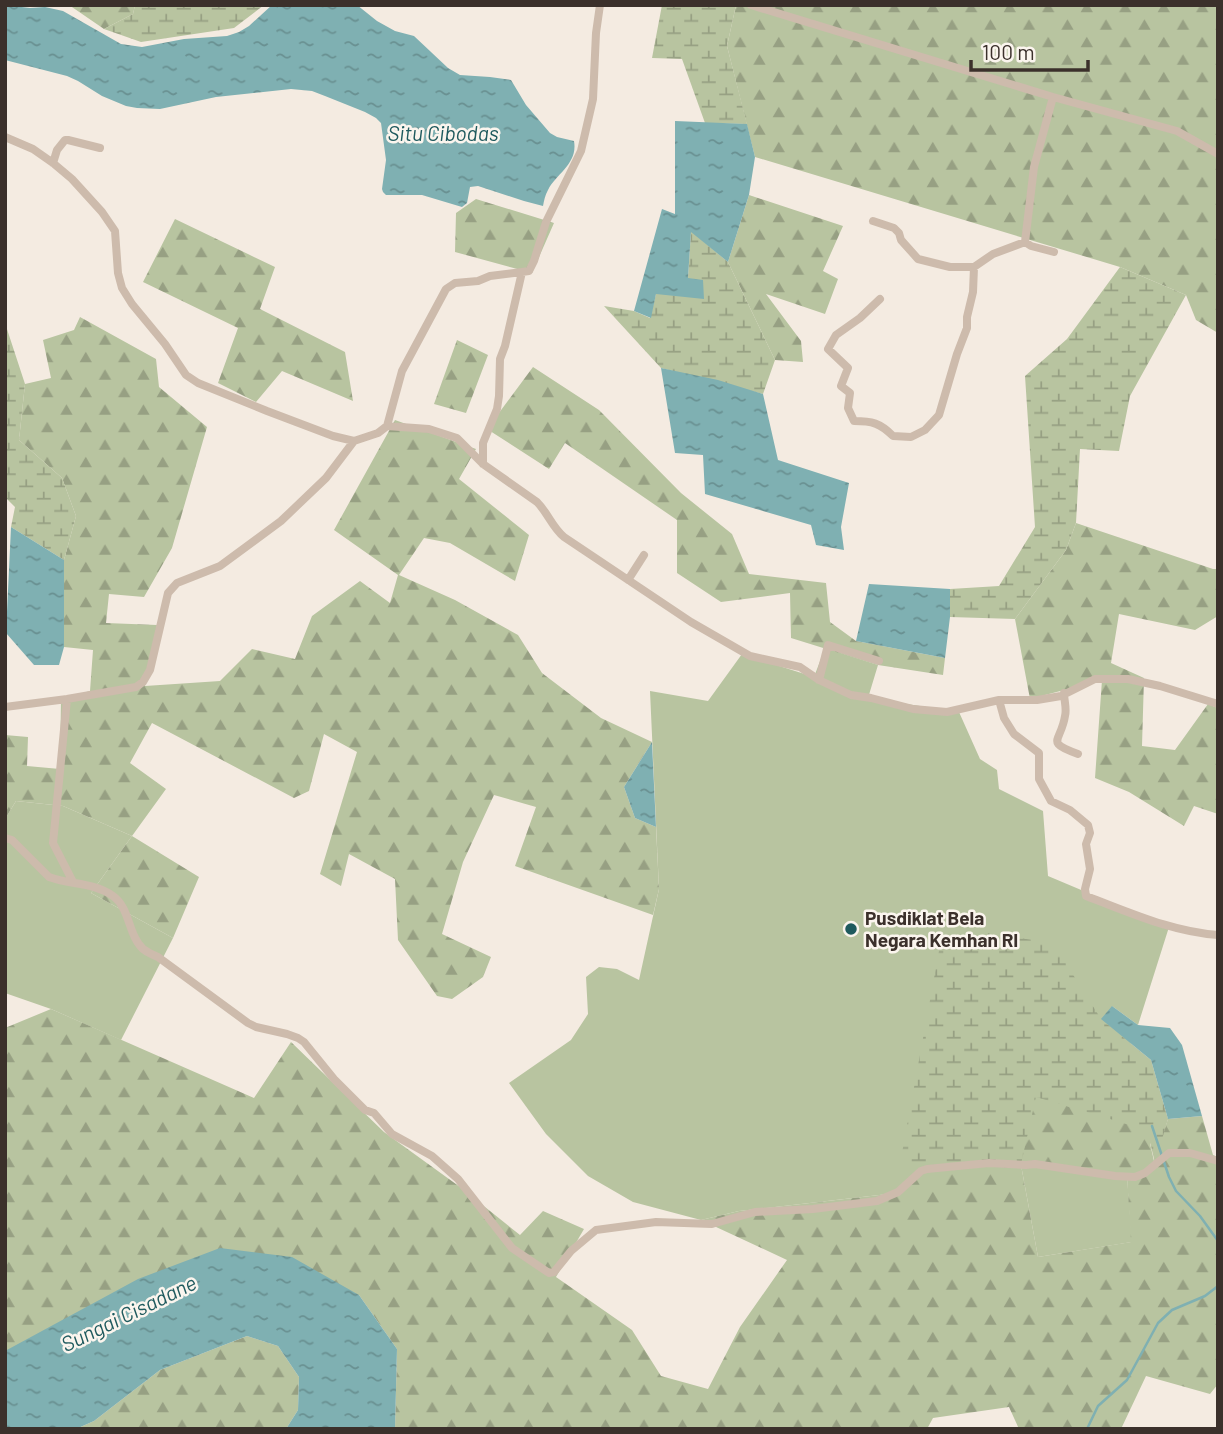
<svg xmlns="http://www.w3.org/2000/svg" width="1223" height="1434" font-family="Barlow,sans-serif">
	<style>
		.green { fill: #b8c4a0 }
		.forest { fill: url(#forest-firs); fill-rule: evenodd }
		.wetland { fill: url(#wetland-marsh) }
		.water { fill: url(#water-ripples) }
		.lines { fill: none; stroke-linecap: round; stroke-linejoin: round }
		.stream { stroke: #7fb0b2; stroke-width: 2.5 }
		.street { stroke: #cdbbac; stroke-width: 8 }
		.poi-dot { fill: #1f5a5e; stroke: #fbf5ee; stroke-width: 2.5 }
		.labels { text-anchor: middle; stroke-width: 5; stroke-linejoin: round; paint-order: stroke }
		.poi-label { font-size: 19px; font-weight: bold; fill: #3b302b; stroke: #fbf5ee; text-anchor: start }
		.water-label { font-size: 21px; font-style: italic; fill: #1f5a5e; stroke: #fbf5ee }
	</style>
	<defs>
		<pattern id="forest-firs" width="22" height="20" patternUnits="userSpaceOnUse" patternTransform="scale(1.75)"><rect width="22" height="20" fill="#b8c4a0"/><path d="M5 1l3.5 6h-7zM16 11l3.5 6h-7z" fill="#97a083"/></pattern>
		<pattern id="wetland-marsh" width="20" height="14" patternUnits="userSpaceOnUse" patternTransform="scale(1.75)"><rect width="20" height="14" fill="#b8c4a0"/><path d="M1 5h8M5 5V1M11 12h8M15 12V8" fill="none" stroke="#97a083"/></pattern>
		<pattern id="water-ripples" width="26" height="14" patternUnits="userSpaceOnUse" patternTransform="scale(1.75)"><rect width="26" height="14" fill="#7fb0b2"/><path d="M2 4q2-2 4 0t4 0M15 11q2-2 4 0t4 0" fill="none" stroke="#699091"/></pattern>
	</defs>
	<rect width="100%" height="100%" fill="#f4ebe1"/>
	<path class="green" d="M 825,648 L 878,665 L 868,698 L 959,712 L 980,759 L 997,770 L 999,789 L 1043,811 L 1048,876 L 1169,927 L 1138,1025 L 1112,1006 L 1168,1119 L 1127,1176 L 1132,1242 L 1038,1257 L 1021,1165 L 888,1194 L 739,1211 L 701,1220 L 633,1202 L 588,1176 L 546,1134 L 509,1083 L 571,1040 L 588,1014 L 586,977 L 599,967 L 617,969 L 639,980 L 659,889 L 650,691 L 708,701 L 742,654 L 814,677 Z
		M 16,801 L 63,806 L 132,836 L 91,893 L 173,938 L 121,1040 L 51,1009 L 5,993 L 5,819 Z"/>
	<path class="forest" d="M 69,5 L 135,5 L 133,14 L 104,29 Z
		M 736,5 L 1218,5 L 1218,333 L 1196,320 L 1186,295 L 1120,267 L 755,157 L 727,46 Z
		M 749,195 L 843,226 L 823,271 L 838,279 L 825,314 L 766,294 L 801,341 L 803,362 L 775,360 L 728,262 Z
		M 476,199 L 554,223 L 532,273 L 455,252 L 456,213 Z
		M 175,219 L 275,267 L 260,309 L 345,352 L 353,401 L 282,371 L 256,402 L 218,383 L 238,328 L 143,282 Z
		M 80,317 L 156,359 L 159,387 L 207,427 L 172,548 L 144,597 L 109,594 L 106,623 L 157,625 L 145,686 L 220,681 L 252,649 L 295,659 L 312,616 L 360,581 L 390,603 L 398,575 L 334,530 L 395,420 L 476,449 L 459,479 L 529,535 L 515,581 L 450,543 L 424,538 L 399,575 L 455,600 L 518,635 L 542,673 L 601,718 L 652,742 L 624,787 L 635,818 L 656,827 L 659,889 L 653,915 L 515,866 L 536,807 L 494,795 L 463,862 L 442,934 L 491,957 L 483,977 L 452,999 L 437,996 L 398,940 L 395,879 L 349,854 L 341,886 L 320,874 L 357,752 L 324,734 L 309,791 L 294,798 L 152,723 L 130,763 L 166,789 L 132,836 L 199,877 L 173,938 L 91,893 L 132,836 L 63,806 L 16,801 L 5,819 L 5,735 L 28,737 L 27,766 L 60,769 L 61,699 L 90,691 L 93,650 L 64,647 L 64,560 L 76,516 L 62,478 L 19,440 L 25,384 L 51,378 L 43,340 L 74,330 Z
		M 457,340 L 488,355 L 466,413 L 434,404 Z
		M 533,367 L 599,410 L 681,493 L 732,534 L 749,574 L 826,583 L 830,622 L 856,641 L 945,658 L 943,675 L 878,665 L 791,638 L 790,593 L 721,602 L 677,573 L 677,520 L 565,443 L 549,469 L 487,429 Z
		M 1076,523 L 1213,569 L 1218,569 L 1218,616 L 1195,630 L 1119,614 L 1111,663 L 1144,678 L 1142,746 L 1175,750 L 1208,704 L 1218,708 L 1218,814 L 1194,806 L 1184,826 L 1129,792 L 1095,778 L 1102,680 L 1030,699 L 1015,619 L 1066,550 Z
		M 51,1009 L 254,1098 L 291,1042 L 384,1132 L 460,1187 L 520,1235 L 543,1211 L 584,1229 L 556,1277 L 632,1330 L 661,1376 L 708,1389 L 740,1327 L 787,1260 L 701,1220 L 739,1211 L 888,1194 L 921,1168 L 1036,1097 L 1147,1130 L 1154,1161 L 1168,1119 L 1202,1116 L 1213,1155 L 1218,1157 L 1218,1384 L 1210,1394 L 1146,1376 L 1121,1429 L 1019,1429 L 1009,1407 L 933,1418 L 927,1429 L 395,1429 L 397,1349 L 359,1295 L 5,1351 L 5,1028 ZM 1021,1165 L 1127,1176 L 1131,1242 L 1038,1257 Z
		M 247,1336 L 278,1346 L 299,1377 L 298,1410 L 286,1429 L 76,1429 L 94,1421 L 160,1370 Z"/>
	<path class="wetland" d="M 135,5 L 264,5 L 234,28 L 141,42 L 104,29 L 133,14 Z
		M 662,5 L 736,5 L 727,46 L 747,124 L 705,123 L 682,59 L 652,58 Z
		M 691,231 L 728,262 L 775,360 L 763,394 L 661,368 L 604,306 L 634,311 L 650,318 L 656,294 L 688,278 Z
		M 1120,267 L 1186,295 L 1130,396 L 1119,451 L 1080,449 L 1076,523 L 1066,550 L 1015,619 L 950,617 L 950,589 L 999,586 L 1035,527 L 1025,376 L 1067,339 Z
		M 5,323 L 25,384 L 19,440 L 62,478 L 76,516 L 64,560 L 11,527 L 15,507 L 5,497 Z
		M 967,930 L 1053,943 L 1101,1019 L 1151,1060 L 1168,1119 L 1155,1163 L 1147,1130 L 1036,1097 L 1021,1164 L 921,1168 L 900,1164 L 941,940 L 964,942 Z"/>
	<path class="water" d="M 5,5 L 30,8 L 45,7 L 63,11 L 121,44 L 142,47 L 184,39 L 227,36 L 239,32 L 249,26 L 272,5 L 357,5 L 377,21 L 395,31 L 414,36 L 448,68 L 460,75 L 490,77 L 511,80 L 526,105 L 550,133 L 557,137 L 574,141 C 578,164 557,173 548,190 C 545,195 544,201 543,206 L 524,201 L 478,186 L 470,187 L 467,203 L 462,207 L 422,195 L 386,195 L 383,192 L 382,189 L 386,160 L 381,123 L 376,118 L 365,112 L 325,96 L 312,91 L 291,89 L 216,97 L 160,109 L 137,108 L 126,106 L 102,96 L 78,81 L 67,76 L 5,60 Z
		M 675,121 L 747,124 L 755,157 L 749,195 L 728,262 L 691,232 L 688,278 L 703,280 L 704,299 L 656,294 L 651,318 L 634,311 L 662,209 L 675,214 Z
		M 661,368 L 718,380 L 763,394 L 778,460 L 849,483 L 841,527 L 844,550 L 816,545 L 811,525 L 705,494 L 703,455 L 675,453 Z
		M 11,527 L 64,560 L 64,647 L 59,665 L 34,665 L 6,633 Z
		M 869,584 L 950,589 L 950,617 L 945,658 L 856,641 Z
		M 652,742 L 656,827 L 635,818 L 624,787 Z
		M 1112,1006 L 1138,1025 L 1170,1028 L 1182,1045 L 1202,1116 L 1168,1119 L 1151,1060 L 1101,1019 Z
		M 220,1248 L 292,1257 L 359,1295 L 397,1349 L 395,1429 L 286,1429 L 298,1410 L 299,1377 L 278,1346 L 247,1336 L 160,1370 L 94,1421 L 76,1429 L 5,1429 L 5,1351 L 138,1279 Z"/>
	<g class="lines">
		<path class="stream" d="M 1152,1126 L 1169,1177 L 1176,1191 L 1200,1216 L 1218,1241
			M 1087,1429 L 1098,1406 L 1127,1380 L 1158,1323 L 1172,1310 L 1205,1296 L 1218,1286"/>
		<path class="street" d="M 751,5 L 1053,97 L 1177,131 L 1218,154
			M 5,137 L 33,149 L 53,163 L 72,179 L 102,212 L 115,231 L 118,273 L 122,288 L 132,304 L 165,344 L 186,375 L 198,383 L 267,411 L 333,436 L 354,441
			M 53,163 L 57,150 L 65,140 L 68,140 L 100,148
			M 873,221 L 894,228 L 899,233 L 901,240 L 918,259 L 950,267 L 974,267 L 993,254 L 1025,242 L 1031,246 L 1054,252
			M 1025,242 L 1034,167 L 1053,97
			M 880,299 L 860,318 L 836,335 L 828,349 L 848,368 L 841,386 L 850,393 L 848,408 L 854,421 C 872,421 880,423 893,436 L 911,437 L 925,430 L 939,415 L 957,354 L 967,328 L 967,317 L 973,292 L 974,267
			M 387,426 L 429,429 L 457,438 L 483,464 L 537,502 C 548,513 552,527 564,537 L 691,622 L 750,656 L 800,667 L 819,680 L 851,695 L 871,698 L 913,709 L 947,712 L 999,700 L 1037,700 L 1061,696 L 1095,679 L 1128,679 L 1160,686 L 1218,704
			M 483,464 L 483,443 L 497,409 L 499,396 L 500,359 L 505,346 L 522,272 L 529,271 L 534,261 L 546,222 L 581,151 L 593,99 L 596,33 L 600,5
			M 628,580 L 644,555
			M 819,680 L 828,645 L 879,661
			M 1064,693 C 1064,700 1067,709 1065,716 C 1061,742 1044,742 1078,754
			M 67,699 L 53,843 L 73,882
			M 999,700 L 1004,718 L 1014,734 L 1039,753 L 1039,779 L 1051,801 L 1070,810 L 1088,825 L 1090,833 L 1086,844 L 1090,869 L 1085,889 L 1086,896 C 1129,912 1172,932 1218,935
			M 5,707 L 67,699 L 136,687 L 143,682 L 150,670 L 168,593 L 177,583 L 220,566 L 281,521 L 326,478 L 354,441 L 378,433 L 387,426 L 402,371 L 446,289 L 455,283 L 478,281 L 490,276 L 522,272
			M 5,838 L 12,840 L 49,877 C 70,885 93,882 113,896 C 130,908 128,935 143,949 C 147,952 153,955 158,957 L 248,1023 L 256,1027 L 287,1034 L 298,1038 L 304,1042 L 334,1079 L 365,1110 L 374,1113 L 392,1134 L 432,1156 L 458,1179 L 512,1248 L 549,1273 L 554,1272 L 571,1251 L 596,1230 L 656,1222 L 712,1224 L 755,1212 L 813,1209 L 877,1201 L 898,1192 L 921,1171 L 927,1169 L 989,1163 L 1026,1165 L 1035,1164 L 1115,1176 L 1135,1177 L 1145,1173 L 1169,1153 L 1190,1153 L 1218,1161"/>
	</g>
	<circle class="poi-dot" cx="851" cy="929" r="7"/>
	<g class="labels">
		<g class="poi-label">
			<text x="865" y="925">Pusdiklat Bela<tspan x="865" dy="22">Negara Kemhan RI</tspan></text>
		</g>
		<g class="water-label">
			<text x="443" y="141">Situ Cibodas</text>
			<text transform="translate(129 1314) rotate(-26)" y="7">Sungai Cisadane</text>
		</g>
	</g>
	<rect width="1223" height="1434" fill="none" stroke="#3b302b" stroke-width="14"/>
	<path d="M971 60v10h117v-10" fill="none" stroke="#3b302b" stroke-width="3.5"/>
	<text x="982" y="60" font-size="21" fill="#3b302b" stroke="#fbf5ee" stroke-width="5" paint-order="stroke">100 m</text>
</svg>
